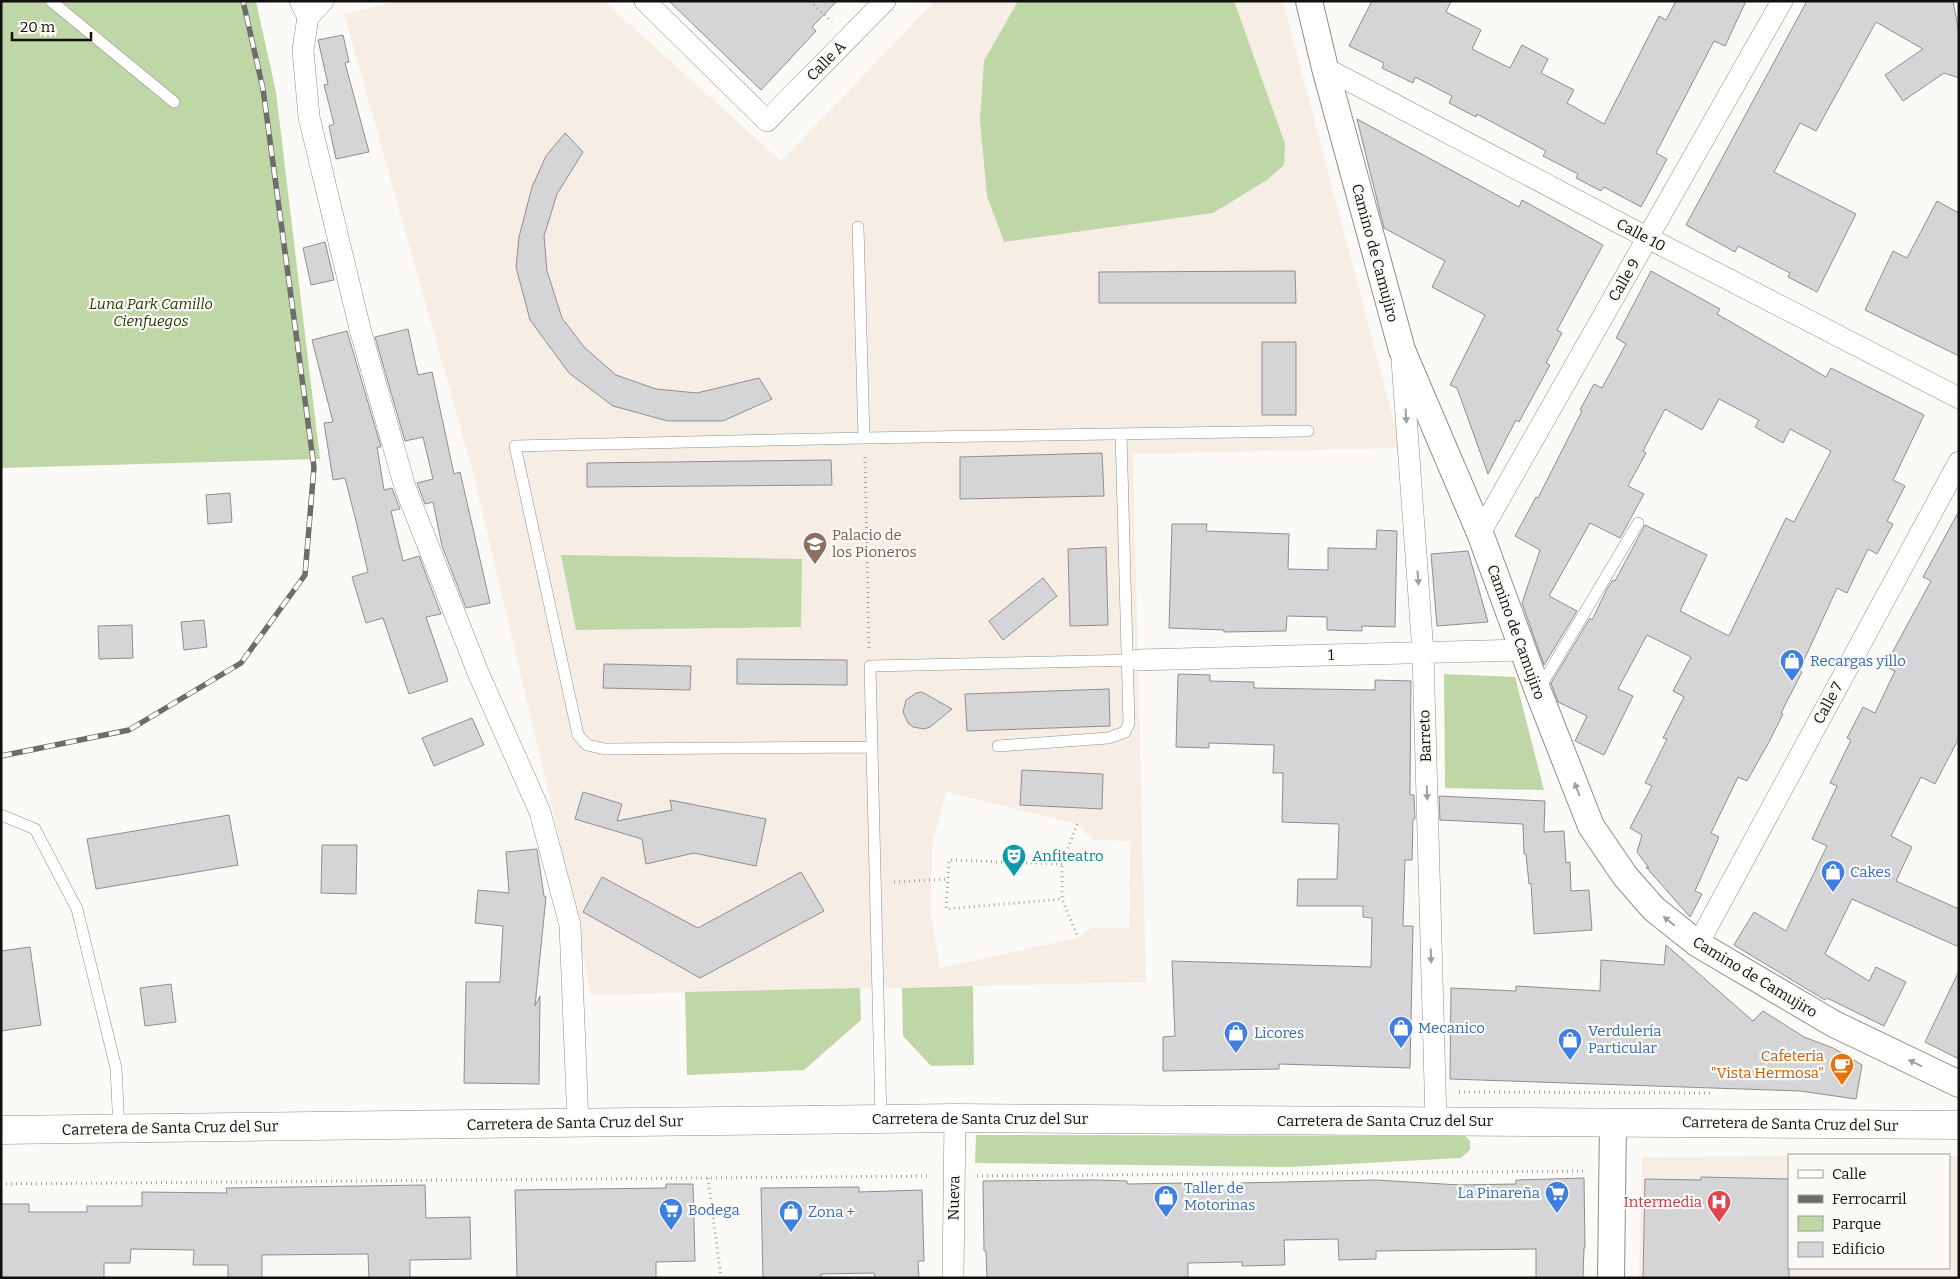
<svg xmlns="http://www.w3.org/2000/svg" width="1960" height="1279" font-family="Bitter,serif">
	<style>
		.built { fill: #f6eee5; fill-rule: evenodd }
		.green { fill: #bfd7a7 }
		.building { fill: #d5d4d7; stroke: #8e8e91 }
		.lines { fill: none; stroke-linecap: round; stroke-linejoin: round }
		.service-casing { stroke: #908d8b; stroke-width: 12 }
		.minor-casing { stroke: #908d8b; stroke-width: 22 }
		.tertiary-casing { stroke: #908d8b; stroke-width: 28 }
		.secondary-casing { stroke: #908d8b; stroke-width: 29 }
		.path { stroke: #a6a4a2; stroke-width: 3; stroke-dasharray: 1 4; stroke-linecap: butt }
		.service { stroke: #fff; stroke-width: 11 }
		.minor { stroke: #fff; stroke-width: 21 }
		.tertiary { stroke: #fff; stroke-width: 26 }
		.secondary { stroke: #fff; stroke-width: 28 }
		.rail-casing { stroke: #6e6c6b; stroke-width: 5.5 }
		.rail { stroke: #fcfaf7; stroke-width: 4; stroke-dasharray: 11; stroke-linecap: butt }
		.oneway { fill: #a09f9f }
		.labels { text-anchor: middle; stroke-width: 4.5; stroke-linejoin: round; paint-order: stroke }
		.street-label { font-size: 15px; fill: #11100f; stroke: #fcfaf7 }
		.park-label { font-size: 15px; font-style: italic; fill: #273c05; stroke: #fcfaf7 }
		.education-label { font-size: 15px; fill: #785e54; stroke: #fcfaf7; text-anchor: start }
		.shop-label { font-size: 15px; fill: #366cbe; stroke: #fcfaf7; text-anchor: start }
		.culture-label { font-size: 15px; fill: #0d838f; stroke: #fcfaf7; text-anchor: start }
		.food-label { font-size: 15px; fill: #c56008; stroke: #fcfaf7; text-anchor: end }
		.health-label { font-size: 15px; fill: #be3a42; stroke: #fcfaf7; text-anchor: end }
	</style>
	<rect width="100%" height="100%" fill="#fcfaf7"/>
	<path class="built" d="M 399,1 L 604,1 L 781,161 L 935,1 L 1283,1 L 1401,448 L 1133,454 L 1146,982 L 591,995 L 555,820 L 472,469 L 344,14 ZM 946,792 L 1077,824 L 1093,840 L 1130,841 L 1129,928 L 1091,928 L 1077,938 L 940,968 L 931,914 L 932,847 Z
		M 1789,1156 L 1789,1268 L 1949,1268 L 1949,1156 L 1959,1156 L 1959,1278 L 1639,1278 L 1642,1157 Z"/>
	<path class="green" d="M 1,1 L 256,1 L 276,92 L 320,459 L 1,468 Z
		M 1018,1 L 1234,1 L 1285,144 L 1284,165 L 1267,180 L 1213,213 L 1004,242 L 987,196 L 980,121 L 984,61 Z
		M 561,555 L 802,559 L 801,627 L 576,630 Z
		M 1444,674 L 1515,677 L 1544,790 L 1445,788 Z
		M 973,986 L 974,1065 L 931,1066 L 903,1036 L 902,988 Z
		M 860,988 L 861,1020 L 804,1070 L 687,1075 L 685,992 Z
		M 976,1135 L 1465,1136 L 1470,1141 L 1470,1150 L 1461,1158 L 1290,1167 L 975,1163 Z"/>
	<path class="building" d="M 669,1 L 837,1 L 812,27 L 816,31 L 761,90 Z
		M 1372,1 L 1451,1 L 1446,12 L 1481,30 L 1472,49 L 1510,68 L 1522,45 L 1548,59 L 1541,73 L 1574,90 L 1567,103 L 1604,124 L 1659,16 L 1666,20 L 1676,1 L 1746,1 L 1725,46 L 1714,41 L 1656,153 L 1667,159 L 1641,207 L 1604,187 L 1601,191 L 1576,178 L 1578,174 L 1543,156 L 1546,151 L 1477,114 L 1476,117 L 1449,103 L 1452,96 L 1415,77 L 1413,83 L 1382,68 L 1384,63 L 1349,46 Z
		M 1807,1 L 1953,1 L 1959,33 L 1959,78 L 1944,73 L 1903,101 L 1885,75 L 1923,49 L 1876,22 L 1816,131 L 1800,123 L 1774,172 L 1856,214 L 1817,292 L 1788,277 L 1790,273 L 1738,246 L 1735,252 L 1686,225 Z
		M 343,35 L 349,62 L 345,63 L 369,152 L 336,159 L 329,126 L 334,124 L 324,85 L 328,84 L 318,40 Z
		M 1357,119 L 1519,207 L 1522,200 L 1603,245 L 1557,330 L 1562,333 L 1546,363 L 1550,365 L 1519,422 L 1516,420 L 1488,474 L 1457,388 L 1450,385 L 1485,315 L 1432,287 L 1445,261 L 1384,228 Z
		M 565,133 L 583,152 L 557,194 L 544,236 L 547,271 L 562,318 L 584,347 L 616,375 L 656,389 L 697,393 L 759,378 L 772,399 L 723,421 L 668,421 L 613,406 L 569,373 L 530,320 L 516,267 L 519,237 L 532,187 L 546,156 Z
		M 1937,201 L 1959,213 L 1959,356 L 1865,310 L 1893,251 L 1907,258 Z
		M 325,242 L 334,280 L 311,285 L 303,248 Z
		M 1295,271 L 1296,303 L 1099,303 L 1099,272 Z
		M 1651,271 L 1720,309 L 1717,314 L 1826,377 L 1831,368 L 1924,415 L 1893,480 L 1905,486 L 1887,521 L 1893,524 L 1877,554 L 1868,549 L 1847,593 L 1837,588 L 1799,671 L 1802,672 L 1781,713 L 1783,714 L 1769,742 L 1747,781 L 1738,777 L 1711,833 L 1719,837 L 1695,891 L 1702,894 L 1690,917 L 1646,867 L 1649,868 L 1637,852 L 1642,835 L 1630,828 L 1652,786 L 1645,783 L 1667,739 L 1663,738 L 1684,697 L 1673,691 L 1691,657 L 1647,635 L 1618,689 L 1633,696 L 1604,755 L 1575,741 L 1587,716 L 1558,702 L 1551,683 L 1590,618 L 1592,620 L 1607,589 L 1613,580 L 1615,581 L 1645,525 L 1707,555 L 1680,611 L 1729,636 L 1786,518 L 1794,522 L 1831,451 L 1790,429 L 1783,443 L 1755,427 L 1759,420 L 1719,399 L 1702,430 L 1665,409 L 1643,451 L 1646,453 L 1628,486 L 1644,494 L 1620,538 L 1590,523 L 1549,596 L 1577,611 L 1544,665 L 1522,603 L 1540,550 L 1515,536 L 1536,497 L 1538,498 L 1582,411 L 1580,410 L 1594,384 L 1602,388 L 1626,344 L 1616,338 Z
		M 408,329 L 418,375 L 432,372 L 454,474 L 460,472 L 490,603 L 466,608 L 442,546 L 433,502 L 425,504 L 417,483 L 433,479 L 423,437 L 405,441 L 375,337 Z
		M 347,331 L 381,447 L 377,447 L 384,490 L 392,488 L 400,509 L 391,511 L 403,561 L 419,556 L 441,614 L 426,617 L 448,681 L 409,694 L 383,618 L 366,623 L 352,577 L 368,572 L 356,521 L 345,478 L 333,480 L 324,423 L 333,422 L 312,340 Z
		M 1262,342 L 1296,342 L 1296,415 L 1262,415 Z
		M 1102,453 L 1104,496 L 960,499 L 960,457 Z
		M 831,460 L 832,485 L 587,487 L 587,463 Z
		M 230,493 L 232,522 L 208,524 L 206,495 Z
		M 1959,511 L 1959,738 L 1935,784 L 1921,777 L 1891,836 L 1912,847 L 1896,881 L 1959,909 L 1959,947 L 1852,899 L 1825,954 L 1869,981 L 1876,967 L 1906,982 L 1884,1026 L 1827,998 L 1825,1000 L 1734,945 L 1754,912 L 1786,931 L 1827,846 L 1812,839 L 1837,786 L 1830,783 L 1851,740 L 1847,738 L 1863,707 L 1875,713 L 1895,671 L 1885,666 L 1931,581 L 1923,577 Z
		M 1172,524 L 1207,524 L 1206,531 L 1289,534 L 1288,569 L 1328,570 L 1328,548 L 1376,549 L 1377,530 L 1397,531 L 1395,627 L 1362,626 L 1362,631 L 1327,630 L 1327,617 L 1287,616 L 1286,631 L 1224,632 L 1224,630 L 1169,628 Z
		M 1106,547 L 1108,625 L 1070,626 L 1068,549 Z
		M 1468,551 L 1488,622 L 1437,626 L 1431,554 Z
		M 1043,578 L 1057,596 L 1003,640 L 989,621 Z
		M 204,620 L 207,647 L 184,650 L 181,622 Z
		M 132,625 L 133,658 L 99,659 L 98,626 Z
		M 737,659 L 847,660 L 847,685 L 737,684 Z
		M 604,664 L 691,666 L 690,690 L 603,688 Z
		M 1178,674 L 1210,675 L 1210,681 L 1254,682 L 1254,688 L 1375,690 L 1375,680 L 1411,681 L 1410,795 L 1414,795 L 1415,819 L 1413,819 L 1412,860 L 1405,860 L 1403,926 L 1413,926 L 1410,1068 L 1279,1064 L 1279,1069 L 1163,1071 L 1163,1037 L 1175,1036 L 1172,961 L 1371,967 L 1372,918 L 1363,917 L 1363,906 L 1297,906 L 1298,879 L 1337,879 L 1339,824 L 1282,822 L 1283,773 L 1273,773 L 1274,745 L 1209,743 L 1209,748 L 1176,747 Z
		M 1109,689 L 1110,726 L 967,731 L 965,694 Z
		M 922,692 L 952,709 L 930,727 L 924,729 L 913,727 L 908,723 L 903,712 L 906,700 L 916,693 Z
		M 472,718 L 484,745 L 434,766 L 422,738 Z
		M 1022,770 L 1103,774 L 1102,809 L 1020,805 Z
		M 583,792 L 622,804 L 617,821 L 672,810 L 670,800 L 766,819 L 756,866 L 694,853 L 646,864 L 642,839 L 575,819 Z
		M 1439,796 L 1545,801 L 1544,832 L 1564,831 L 1566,863 L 1570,862 L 1571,891 L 1589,890 L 1592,930 L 1534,934 L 1531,883 L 1529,884 L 1526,854 L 1524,854 L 1523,824 L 1440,820 Z
		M 229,815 L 238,865 L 96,889 L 87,839 Z
		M 322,845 L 357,845 L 356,894 L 321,893 Z
		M 537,849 L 544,896 L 546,897 L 535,1006 L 540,996 L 539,1084 L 464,1083 L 466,982 L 500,982 L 503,926 L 475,923 L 478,890 L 509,893 L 506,852 Z
		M 801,872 L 824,911 L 700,978 L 583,912 L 602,877 L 698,928 Z
		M 1666,945 L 1753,1021 L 1763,1011 L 1804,1037 L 1833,1048 L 1862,1065 L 1856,1099 L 1800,1091 L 1450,1079 L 1451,988 L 1516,991 L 1516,986 L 1600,991 L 1601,960 L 1664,965 Z
		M 30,947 L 41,1025 L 1,1031 L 1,951 Z
		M 1959,971 L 1959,1059 L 1925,1042 Z
		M 171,984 L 176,1022 L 145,1026 L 140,988 Z
		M 1701,1177 L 1789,1179 L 1789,1278 L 1643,1278 L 1645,1179 L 1701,1180 Z
		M 1584,1178 L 1585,1248 L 1584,1248 L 1583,1278 L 1536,1278 L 1536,1249 L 1376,1251 L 1376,1259 L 1339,1260 L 1338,1239 L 1284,1240 L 1285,1265 L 1242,1266 L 1242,1262 L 1188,1263 L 1188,1278 L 987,1278 L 986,1251 L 984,1251 L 983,1181 L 1096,1180 L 1127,1181 L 1127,1184 L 1186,1183 L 1187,1189 L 1240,1188 L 1240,1183 L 1375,1180 L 1460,1185 L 1516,1184 L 1516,1180 Z
		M 666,1184 L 693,1184 L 695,1261 L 656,1262 L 656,1278 L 517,1278 L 515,1190 L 666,1188 Z
		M 425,1185 L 426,1218 L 470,1217 L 471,1259 L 410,1260 L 410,1278 L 369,1278 L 368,1254 L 262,1255 L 262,1278 L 228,1278 L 228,1265 L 193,1265 L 194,1250 L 131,1249 L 130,1263 L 104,1263 L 104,1278 L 1,1278 L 1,1204 L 29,1204 L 29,1212 L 87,1212 L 87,1206 L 142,1206 L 142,1192 L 227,1193 L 226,1188 Z
		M 859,1187 L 859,1192 L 922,1190 L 924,1261 L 918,1261 L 919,1278 L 875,1278 L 874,1273 L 821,1274 L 821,1278 L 763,1278 L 761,1188 Z"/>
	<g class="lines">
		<defs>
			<path id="service" d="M 51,1 L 174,102
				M 858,227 L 864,438
				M 1539,689 L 1638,523
				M 998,746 L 1108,738 L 1125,732 L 1129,723 L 1121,434
				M 872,747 L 605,749 L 587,745 L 578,735 L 515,446 L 864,438 L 1308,431
				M 1,815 L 35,829 L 77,909 L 116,1068 L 119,1129
				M 881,1119 L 870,666 L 1138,660"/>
			<path id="minor" d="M 300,1 L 308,17 L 303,50 L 309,117 L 360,329 L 405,487 L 479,675 L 540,812 L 570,925 L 578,1123
				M 645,1 L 767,121 L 885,1
				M 308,17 L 323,1
				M 1325,68 L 1648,238 L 1959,398
				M 1402,360 L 1423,653 L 1436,1121
				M 1480,533 L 1782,1
				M 1138,660 L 1523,650
				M 1698,944 L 1959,462
				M 953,1278 L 955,1118"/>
			<path id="tertiary" d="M 1309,1 L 1325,68 L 1402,350 L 1480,533 L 1538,691 L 1591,826 L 1625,876 L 1654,909 L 1698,944 L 1834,1024 L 1959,1084
				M 1611,1278 L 1613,1122"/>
			<path id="secondary" d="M 1,1130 L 955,1118 L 1959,1125"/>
		</defs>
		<use href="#service" class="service-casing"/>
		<use href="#minor" class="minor-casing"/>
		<use href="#tertiary" class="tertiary-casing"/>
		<use href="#secondary" class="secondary-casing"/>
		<path class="path" d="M 810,1 L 832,22
			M 865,457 L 869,648
			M 1077,824 L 1062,864 L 1062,899 L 1078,938
			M 1062,864 L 949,860 L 946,909 L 1062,899
			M 894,882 L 948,879
			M 1459,1092 L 1714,1093
			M 977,1176 L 1586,1171
			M 708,1178 L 721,1278
			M 1,1184 L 931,1176"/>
		<use href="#service" class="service"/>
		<use href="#minor" class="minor"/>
		<use href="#tertiary" class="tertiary"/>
		<use href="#secondary" class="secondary"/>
		<defs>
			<path id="rail" d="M 1,756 L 129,730 L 241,663 L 305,575 L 314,467 L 263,89 L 243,1"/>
		</defs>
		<use href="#rail" class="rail-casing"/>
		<use href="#rail" class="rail"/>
	</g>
	<defs><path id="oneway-solid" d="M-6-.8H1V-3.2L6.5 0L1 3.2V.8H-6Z" transform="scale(1.25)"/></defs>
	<g class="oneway">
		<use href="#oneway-solid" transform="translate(1406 416) rotate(86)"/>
		<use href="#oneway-solid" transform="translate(1418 578) rotate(86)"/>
		<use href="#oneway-solid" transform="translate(1577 789) rotate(-111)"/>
		<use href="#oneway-solid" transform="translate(1427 793) rotate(88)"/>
		<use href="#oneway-solid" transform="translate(1669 921) rotate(-141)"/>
		<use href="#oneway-solid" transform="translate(1431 956) rotate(88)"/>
		<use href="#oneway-solid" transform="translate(1915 1063) rotate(-154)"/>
	</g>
	<defs>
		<symbol id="school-pin" viewBox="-11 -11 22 30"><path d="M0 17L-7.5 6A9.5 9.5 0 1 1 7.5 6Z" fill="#8d6e63" stroke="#fcfaf7"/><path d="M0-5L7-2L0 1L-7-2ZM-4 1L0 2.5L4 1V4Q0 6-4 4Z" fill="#fff"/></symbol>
		<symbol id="shop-pin" viewBox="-11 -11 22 30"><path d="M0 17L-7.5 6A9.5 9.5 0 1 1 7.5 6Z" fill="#3f7fe0" stroke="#fcfaf7"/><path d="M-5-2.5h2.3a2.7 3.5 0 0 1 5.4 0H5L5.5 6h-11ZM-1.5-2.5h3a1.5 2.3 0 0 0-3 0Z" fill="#fff"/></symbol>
		<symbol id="theatre-pin" viewBox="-11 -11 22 30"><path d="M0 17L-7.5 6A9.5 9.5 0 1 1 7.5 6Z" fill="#0f9aa8" stroke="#fcfaf7"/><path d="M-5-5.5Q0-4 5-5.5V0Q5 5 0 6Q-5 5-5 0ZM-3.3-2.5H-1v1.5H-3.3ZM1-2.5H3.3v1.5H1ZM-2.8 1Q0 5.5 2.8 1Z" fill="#fff"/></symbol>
		<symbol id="cafe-pin" viewBox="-11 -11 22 30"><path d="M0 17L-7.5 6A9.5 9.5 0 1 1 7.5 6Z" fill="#e8710a" stroke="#fcfaf7"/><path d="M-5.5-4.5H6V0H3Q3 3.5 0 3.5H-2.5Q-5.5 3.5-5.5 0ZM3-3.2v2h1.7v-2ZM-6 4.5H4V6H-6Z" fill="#fff"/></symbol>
		<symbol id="supermarket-pin" viewBox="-11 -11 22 30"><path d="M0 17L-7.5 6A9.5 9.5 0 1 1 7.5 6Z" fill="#3f7fe0" stroke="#fcfaf7"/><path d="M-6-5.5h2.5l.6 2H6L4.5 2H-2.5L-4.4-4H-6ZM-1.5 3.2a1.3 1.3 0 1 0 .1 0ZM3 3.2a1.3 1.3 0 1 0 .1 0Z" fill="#fff"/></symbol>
		<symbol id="hospital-pin" viewBox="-11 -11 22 30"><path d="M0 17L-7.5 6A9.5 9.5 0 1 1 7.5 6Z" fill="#e0444e" stroke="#fcfaf7"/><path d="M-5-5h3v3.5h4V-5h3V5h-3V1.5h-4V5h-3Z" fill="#fff"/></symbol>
	</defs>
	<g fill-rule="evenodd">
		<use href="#school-pin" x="801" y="530" width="28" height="38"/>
		<use href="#shop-pin" x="1778" y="647" width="28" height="38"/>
		<use href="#theatre-pin" x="1000" y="842" width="28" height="38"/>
		<use href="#shop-pin" x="1819" y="858" width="28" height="38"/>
		<use href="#shop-pin" x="1387" y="1014" width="28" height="38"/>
		<use href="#shop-pin" x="1222" y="1019" width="28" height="38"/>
		<use href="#shop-pin" x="1556" y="1026" width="28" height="38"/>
		<use href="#cafe-pin" x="1828" y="1051" width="28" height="38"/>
		<use href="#supermarket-pin" x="1543" y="1179" width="28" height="38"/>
		<use href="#shop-pin" x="1152" y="1183" width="28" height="38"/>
		<use href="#hospital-pin" x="1705" y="1188" width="28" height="38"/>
		<use href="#supermarket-pin" x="657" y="1196" width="28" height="38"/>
		<use href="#shop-pin" x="777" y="1198" width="28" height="38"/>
	</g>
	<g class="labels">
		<g class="street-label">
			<text transform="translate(826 61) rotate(-46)" y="5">Calle A</text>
			<text transform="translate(1641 235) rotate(28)" y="5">Calle 10</text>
			<text transform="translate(1375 253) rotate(75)" y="5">Camino de Camujiro</text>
			<text transform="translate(1624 280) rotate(-60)" y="5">Calle 9</text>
			<text transform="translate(1516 632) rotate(70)" y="5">Camino de Camujiro</text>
			<text transform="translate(1331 655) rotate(-1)" y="5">1</text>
			<text transform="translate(1828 703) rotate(-62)" y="5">Calle 7</text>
			<text transform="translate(1425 736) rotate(-92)" y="5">Barreto</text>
			<text transform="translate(1755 977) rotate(31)" y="5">Camino de Camujiro</text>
			<text x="980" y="1124">Carretera de Santa Cruz del Sur</text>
			<text x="1385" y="1126">Carretera de Santa Cruz del Sur</text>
			<text transform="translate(575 1123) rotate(-1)" y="5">Carretera de Santa Cruz del Sur</text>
			<text transform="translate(1790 1124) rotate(1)" y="5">Carretera de Santa Cruz del Sur</text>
			<text transform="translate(170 1128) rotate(-1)" y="5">Carretera de Santa Cruz del Sur</text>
			<text transform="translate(954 1198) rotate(-89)" y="5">Nueva</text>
		</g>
		<g class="park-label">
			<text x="151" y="309">Luna Park Camillo<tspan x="151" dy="17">Cienfuegos</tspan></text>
		</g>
		<g class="education-label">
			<text x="832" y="540">Palacio de<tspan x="832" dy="17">los Pioneros</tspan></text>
		</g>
		<g class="shop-label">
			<text x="1810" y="666">Recargas yillo</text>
			<text x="1850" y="877">Cakes</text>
			<text x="1418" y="1033">Mecanico</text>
			<text x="1588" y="1036">Verdulería<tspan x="1588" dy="17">Particular</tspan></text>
			<text x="1254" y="1038">Licores</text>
			<text x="1184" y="1193">Taller de<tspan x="1184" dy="17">Motorinas</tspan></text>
			<text x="1540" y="1198" text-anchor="end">La Pinareña</text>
			<text x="688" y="1215">Bodega</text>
			<text x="808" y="1217">Zona +</text>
		</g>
		<g class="culture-label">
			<text x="1032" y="861">Anfiteatro</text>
		</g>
		<g class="food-label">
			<text x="1824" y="1061">Cafeteria<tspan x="1824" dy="17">"Vista Hermosa"</tspan></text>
		</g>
		<g class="health-label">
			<text x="1702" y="1207">Intermedia</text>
		</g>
	</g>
	<rect width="1960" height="1279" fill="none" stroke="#11100f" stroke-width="5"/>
	<rect x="1788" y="1154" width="162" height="115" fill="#fcfaf7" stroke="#9e9c9a"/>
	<rect x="1798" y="1170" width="25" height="8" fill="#ffffff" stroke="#9e9c9a"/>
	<text x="1832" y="1179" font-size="15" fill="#11100f">Calle</text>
	<rect x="1798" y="1195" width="25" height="8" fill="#6e6c6b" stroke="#9e9c9a"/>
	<text x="1832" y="1204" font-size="15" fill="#11100f">Ferrocarril</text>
	<rect x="1798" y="1216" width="25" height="15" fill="#bfd7a7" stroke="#9e9c9a"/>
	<text x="1832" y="1229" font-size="15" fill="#11100f">Parque</text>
	<rect x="1798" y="1242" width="25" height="15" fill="#d5d4d7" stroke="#9e9c9a"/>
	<text x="1832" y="1254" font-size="15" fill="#11100f">Edificio</text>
	<path d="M12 32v8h79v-8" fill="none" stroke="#11100f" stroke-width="2.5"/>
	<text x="20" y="32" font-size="15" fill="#11100f" stroke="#fcfaf7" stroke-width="4" paint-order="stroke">20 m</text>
</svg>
